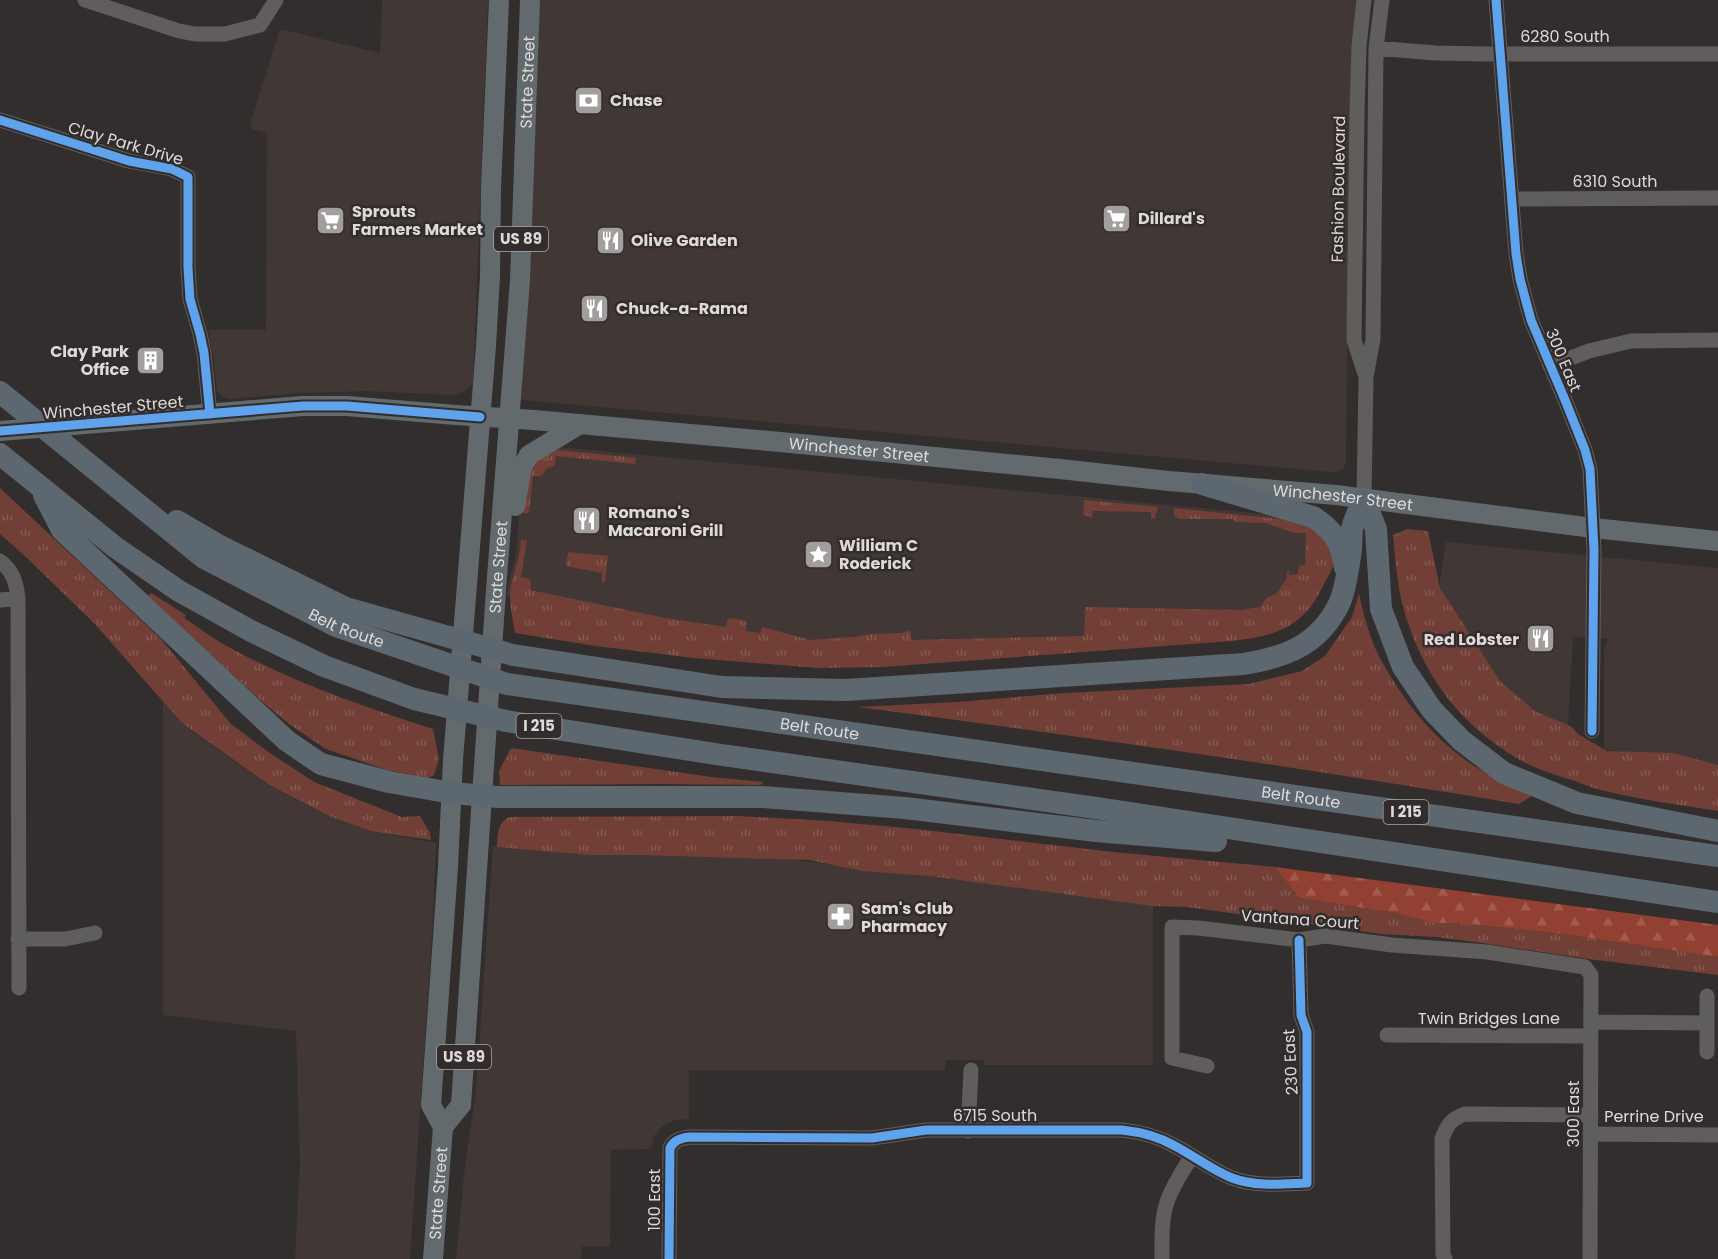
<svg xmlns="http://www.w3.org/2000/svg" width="1718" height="1259" font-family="Poppins,sans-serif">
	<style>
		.built { fill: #413836 }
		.grass { fill: url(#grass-tufts) }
		.forest { fill: url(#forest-firs) }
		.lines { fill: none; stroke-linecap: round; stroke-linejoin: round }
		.minor { stroke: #605e5d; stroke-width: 15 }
		.major { stroke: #636a6e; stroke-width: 20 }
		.highway { stroke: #5d676f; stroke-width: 22 }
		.cycleway-casing { stroke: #322d2c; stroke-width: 13 }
		.cycleway { stroke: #60a3ed; stroke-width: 9 }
		.labels { text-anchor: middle; stroke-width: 5; stroke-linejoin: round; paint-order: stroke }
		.shield { fill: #322d2c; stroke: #aaa6a5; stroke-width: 1.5 }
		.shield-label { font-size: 15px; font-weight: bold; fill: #dddad9 }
		.street-label { font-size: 16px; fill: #dddad9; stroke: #322d2c }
		.poi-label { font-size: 16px; font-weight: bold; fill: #dddad9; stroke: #322d2c; text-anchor: start }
	</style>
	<defs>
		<pattern id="grass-tufts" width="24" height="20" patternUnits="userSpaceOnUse" patternTransform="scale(1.5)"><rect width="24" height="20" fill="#723f36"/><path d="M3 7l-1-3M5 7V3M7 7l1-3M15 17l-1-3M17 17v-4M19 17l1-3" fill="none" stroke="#865a52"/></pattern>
		<pattern id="forest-firs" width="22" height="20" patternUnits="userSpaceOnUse" patternTransform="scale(1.5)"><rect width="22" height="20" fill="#924031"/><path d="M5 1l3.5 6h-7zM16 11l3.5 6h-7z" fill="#a15b4e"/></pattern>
	</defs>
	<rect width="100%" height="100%" fill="#312e2d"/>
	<path class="built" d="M 382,0 L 488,0 L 473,381 L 468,389 L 465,391 L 452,395 L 366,391 L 298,393 L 231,399 L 223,397 L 217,391 L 214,360 L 208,330 L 266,330 L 267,133 L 252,129 L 250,125 L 279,31 L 284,30 L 380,53 Z
		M 539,0 L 1357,0 L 1351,74 L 1346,457 L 1346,463 L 1343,468 L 1339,471 L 1332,472 L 521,400 Z
		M 558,447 L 1285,516 L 1308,520 L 1314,565 L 1266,613 L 1084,615 L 1084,636 L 1071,640 L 812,644 L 568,608 L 507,596 L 508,584 L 516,554 L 520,503 L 526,464 Z
		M 1446,542 L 1718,568 L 1718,764 L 1604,749 L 1604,650 L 1608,639 L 1573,637 L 1568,725 L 1535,711 L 1500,681 L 1439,588 Z
		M 163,702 L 182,723 L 196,734 L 268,785 L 306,805 L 329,816 L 371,831 L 436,843 L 432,935 L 410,1259 L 295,1259 L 300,1163 L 296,1031 L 163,1015 Z
		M 493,846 L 758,856 L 934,876 L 1153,906 L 1153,1065 L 984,1065 L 984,1060 L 946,1060 L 945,1070 L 689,1070 L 689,1119 L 675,1120 L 662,1126 L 654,1136 L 651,1149 L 611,1150 L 610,1246 L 582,1246 L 581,1259 L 456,1259 L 465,1165 L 476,1092 Z"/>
	<path class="grass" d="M 559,450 L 636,458 L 635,464 L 556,456 L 555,465 L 546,469 L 542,476 L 533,476 L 529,513 L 523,513 L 525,477 L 529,465 L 553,451 Z
		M 0,488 L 161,639 L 231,724 L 267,751 L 314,782 L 402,817 L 420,816 L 430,833 L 431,840 L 371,831 L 329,816 L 269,785 L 182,723 L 94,623 L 26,557 L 0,534 Z
		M 1084,500 L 1158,507 L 1154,519 L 1151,518 L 1151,512 L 1093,511 L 1092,517 L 1083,515 Z
		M 1174,508 L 1288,520 L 1318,529 L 1338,562 L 1332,568 L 1330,573 C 1324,583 1320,593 1314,602 C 1294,632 1265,637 1232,641 L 883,667 L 817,668 L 694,658 L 596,646 L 515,633 C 513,620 508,598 511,586 C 514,571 520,556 521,540 L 527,540 L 521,577 L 529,579 L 531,583 L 530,590 L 665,618 L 726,627 L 728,619 L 731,618 L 746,621 L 746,631 L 760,633 L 762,627 L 810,640 L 853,637 L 871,634 L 900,633 L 909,631 L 911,632 L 911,640 L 1084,636 L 1085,607 L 1241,610 L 1260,607 L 1266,598 L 1276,594 L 1287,578 L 1287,571 L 1289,571 L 1289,575 L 1298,574 L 1299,566 L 1305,565 L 1306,533 L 1295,533 L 1265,523 L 1235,522 L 1233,519 L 1180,519 L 1174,516 Z
		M 1407,529 L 1428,531 L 1440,588 L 1500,681 L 1535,711 L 1568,725 L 1573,728 L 1578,734 L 1607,751 L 1673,753 L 1718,765 L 1718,811 C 1681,805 1642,800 1605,791 C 1595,789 1585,785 1575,781 C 1556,775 1536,769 1520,760 C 1458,724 1420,672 1402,603 C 1397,581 1395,558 1393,535 Z
		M 568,552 L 608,556 L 605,582 L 602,582 L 602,573 L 566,566 Z
		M 151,593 L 186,615 L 184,618 C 197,626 209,636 223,644 C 289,681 361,706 433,729 L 439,759 L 434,775 L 428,778 L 387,770 L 326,749 L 289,724 L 259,699 L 148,596 Z
		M 1359,594 C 1364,615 1369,637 1379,656 C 1400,696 1430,735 1467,761 C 1487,775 1511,785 1533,795 L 1519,804 C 1299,767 1079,736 858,707 L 958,702 L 1065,693 L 1249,684 L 1302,671 L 1325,656 L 1352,617 Z
		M 511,748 L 711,777 L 764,782 L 760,785 L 662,784 L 500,785 L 499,771 Z
		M 737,816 L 829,821 L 916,829 L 1113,852 L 1275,867 L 1299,898 L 1396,913 L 1433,923 L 1461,923 L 1562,934 L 1718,957 L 1718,975 L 1588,959 L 1482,943 L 1437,937 L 1381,934 L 1187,907 L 1152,906 L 930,876 L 863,871 L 809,860 L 643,855 L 591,855 L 497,847 C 498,834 497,824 509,817 Z"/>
	<path class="forest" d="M 1275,867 L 1718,925 L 1718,957 L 1562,934 L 1461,923 L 1433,923 L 1396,913 L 1299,898 Z"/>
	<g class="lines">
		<path class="minor" d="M 85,0 L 179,31 L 195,34 L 225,34 L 260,25 L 276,0
			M 1364,0 L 1359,46 L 1357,112 L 1354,340 L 1365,374
			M 1496,0 L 1516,254 L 1520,279 L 1531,320 L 1565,400 L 1585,450 L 1590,469 L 1594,550 L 1592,731
			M 1376,48 L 1435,53 L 1485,54 L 1718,54
			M 0,120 L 129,161 L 172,169 L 188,177 L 188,268 L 190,299 L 200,334 L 204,353 L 210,414
			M 1512,199 L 1718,198
			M 1550,366 L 1589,351 L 1631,341 L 1718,340
			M 1364,499 L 1366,377 L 1373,339 L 1376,48 L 1382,0
			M 0,561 C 13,571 16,582 18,598 L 19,988
			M 0,600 L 18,598
			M 18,939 L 65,939 L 95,933
			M 1591,1022 L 1707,1023
			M 1387,1035 L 1591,1036
			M 1707,1052 L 1707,996
			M 1207,1066 L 1172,1058 L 1172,927 L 1198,928 L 1299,940 L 1325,936 L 1392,945 L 1487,952 L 1585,967 L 1591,975 L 1590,1259
			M 968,1131 L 971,1070
			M 1590,1134 L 1718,1135
			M 669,1259 L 670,1148 C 674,1140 681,1138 690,1137 L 872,1138 L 926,1130 L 1122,1130 C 1141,1132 1158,1136 1175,1146 C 1194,1156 1212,1170 1232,1178 C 1256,1187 1282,1184 1307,1183 L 1307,1032 L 1301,1015 L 1299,940
			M 1162,1259 C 1162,1240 1161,1220 1167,1202 C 1173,1185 1183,1170 1192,1156
			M 1445,1259 L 1443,1254 L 1442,1139 C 1447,1125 1451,1119 1465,1114 L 1591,1115"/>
		<g class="major">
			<path id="s1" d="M 0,431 L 303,406 L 347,406 L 456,415 L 534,420 L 780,442 L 1060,469 L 1169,481 L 1336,495 L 1593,528 L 1718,541"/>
			<path d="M 515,506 L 522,467 L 529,455 L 580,424"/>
			<path d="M 443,1127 L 431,1105 L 448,867 L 453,760 L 486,346 L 490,276 L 491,188 L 499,0"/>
			<path id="s2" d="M 433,1259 L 443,1127 L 461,1105 L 496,590 L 520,280 L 530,0"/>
		</g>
		<g class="highway">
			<path id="s3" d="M 0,392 L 204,558 L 336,626 L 507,684 L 1718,856"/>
			<path d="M 0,454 L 115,547 L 179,591 L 251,631 L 324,666 L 414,699 L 506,721 L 722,755 L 1096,808 L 1718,902"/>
			<path d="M 1202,484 L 1313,517 C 1333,529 1342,544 1345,567"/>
			<path d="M 44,495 L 62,530 L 287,741 L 321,764 L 389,782 L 452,793 L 498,797 L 762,797 L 905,808 L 1096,831 L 1216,841"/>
			<path d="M 1364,499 L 1376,529 L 1381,609 L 1403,667 L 1432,710 L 1461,740 L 1504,773 L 1577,803 L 1718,831"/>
			<path d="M 177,521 L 218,545 L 346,608 L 513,655 L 722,687 L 846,690 L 1244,664 C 1286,657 1318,645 1338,606 C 1345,593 1348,571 1350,556 C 1352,547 1351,538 1352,529 C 1354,519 1360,508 1364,499"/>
		</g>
		<defs>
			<path id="cycleway" d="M 1496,0 L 1516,254 L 1520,279 L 1531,320 L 1565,400 L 1585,450 L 1590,469 L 1594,550 L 1592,731
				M 0,120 L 129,161 L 172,169 L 188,177 L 188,268 L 190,299 L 200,334 L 204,353 L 210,414
				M 0,431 L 303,406 L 347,406 L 480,417
				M 669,1259 L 670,1148 C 674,1140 681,1138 690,1137 L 872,1138 L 926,1130 L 1122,1130 C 1141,1132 1158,1136 1175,1146 C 1194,1156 1212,1170 1232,1178 C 1256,1187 1282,1184 1307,1183 L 1307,1032 L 1301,1015 L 1299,940"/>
		</defs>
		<use href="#cycleway" class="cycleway-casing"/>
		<use href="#cycleway" class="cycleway"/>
	</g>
	<defs>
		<symbol id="bank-square" viewBox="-11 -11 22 22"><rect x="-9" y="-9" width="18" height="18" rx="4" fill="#a19e9d" stroke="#322d2c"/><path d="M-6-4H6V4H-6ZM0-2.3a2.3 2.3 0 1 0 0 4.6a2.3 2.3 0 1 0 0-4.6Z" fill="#fff"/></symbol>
		<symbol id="supermarket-square" viewBox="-11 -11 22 22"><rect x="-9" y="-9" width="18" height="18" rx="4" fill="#a19e9d" stroke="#322d2c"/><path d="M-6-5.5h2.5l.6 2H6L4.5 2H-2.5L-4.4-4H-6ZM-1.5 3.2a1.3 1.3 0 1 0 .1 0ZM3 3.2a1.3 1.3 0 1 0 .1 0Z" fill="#fff"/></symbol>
		<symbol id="restaurant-square" viewBox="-11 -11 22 22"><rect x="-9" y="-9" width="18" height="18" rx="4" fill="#a19e9d" stroke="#322d2c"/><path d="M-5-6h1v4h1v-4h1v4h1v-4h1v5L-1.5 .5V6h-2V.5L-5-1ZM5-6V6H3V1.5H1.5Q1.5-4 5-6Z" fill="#fff"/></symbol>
		<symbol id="building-square" viewBox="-11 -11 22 22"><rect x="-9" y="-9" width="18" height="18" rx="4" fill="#a19e9d" stroke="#322d2c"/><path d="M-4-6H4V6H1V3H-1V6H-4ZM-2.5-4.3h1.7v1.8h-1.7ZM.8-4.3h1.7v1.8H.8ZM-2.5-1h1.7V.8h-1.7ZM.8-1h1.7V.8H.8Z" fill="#fff"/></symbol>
		<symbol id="sight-square" viewBox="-11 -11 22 22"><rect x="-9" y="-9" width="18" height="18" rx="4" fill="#a19e9d" stroke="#322d2c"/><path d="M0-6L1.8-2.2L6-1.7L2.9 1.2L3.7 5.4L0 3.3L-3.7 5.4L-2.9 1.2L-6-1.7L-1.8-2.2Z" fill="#fff"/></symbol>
		<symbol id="pharmacy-square" viewBox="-11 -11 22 22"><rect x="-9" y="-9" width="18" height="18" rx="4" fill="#a19e9d" stroke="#322d2c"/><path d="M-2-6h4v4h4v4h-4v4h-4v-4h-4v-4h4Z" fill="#fff"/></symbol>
	</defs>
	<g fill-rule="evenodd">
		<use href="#bank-square" x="572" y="84" width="33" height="33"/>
		<use href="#supermarket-square" x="1100" y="202" width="33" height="33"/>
		<use href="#supermarket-square" x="314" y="204" width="33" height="33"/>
		<use href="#restaurant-square" x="594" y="224" width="33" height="33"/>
		<use href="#restaurant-square" x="578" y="292" width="33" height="33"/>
		<use href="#building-square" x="134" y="344" width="33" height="33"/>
		<use href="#restaurant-square" x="570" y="504" width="33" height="33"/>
		<use href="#sight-square" x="802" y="538" width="33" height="33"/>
		<use href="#restaurant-square" x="1524" y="622" width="33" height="33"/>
		<use href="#pharmacy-square" x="824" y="900" width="33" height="33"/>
	</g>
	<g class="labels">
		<g class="shield">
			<rect x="494" y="227" width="54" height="24" rx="4.5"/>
			<rect x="516.5" y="714" width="45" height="24" rx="4.5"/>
			<rect x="1383.5" y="800" width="45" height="24" rx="4.5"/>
			<rect x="437" y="1045" width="54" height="24" rx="4.5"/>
		</g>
		<g class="shield-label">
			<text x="521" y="244">US 89</text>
			<text x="539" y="731">I 215</text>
			<text x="1406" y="817">I 215</text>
			<text x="464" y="1062">US 89</text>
		</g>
		<g class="street-label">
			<text x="1565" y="42">6280 South</text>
			<text dy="6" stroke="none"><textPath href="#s2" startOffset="1186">State Street</textPath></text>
			<text transform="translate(126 143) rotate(16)" y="6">Clay Park Drive</text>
			<text x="1615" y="187">6310 South</text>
			<text transform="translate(1338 189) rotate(-89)" y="6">Fashion Boulevard</text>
			<text transform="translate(1564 360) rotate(67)" y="6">300 East</text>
			<text transform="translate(113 407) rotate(-5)" y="6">Winchester Street</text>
			<text dy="6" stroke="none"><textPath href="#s1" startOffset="862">Winchester Street</textPath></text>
			<text dy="6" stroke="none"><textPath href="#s1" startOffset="1348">Winchester Street</textPath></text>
			<text dy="6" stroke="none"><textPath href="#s2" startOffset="700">State Street</textPath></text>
			<text dy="6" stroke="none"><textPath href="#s3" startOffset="422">Belt Route</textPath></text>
			<text dy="6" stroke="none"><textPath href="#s3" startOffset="908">Belt Route</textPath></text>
			<text dy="6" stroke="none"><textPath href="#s3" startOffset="1394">Belt Route</textPath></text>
			<text transform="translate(1300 919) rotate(4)" y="6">Vantana Court</text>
			<text x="1489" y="1024">Twin Bridges Lane</text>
			<text transform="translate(1290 1062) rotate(-93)" y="6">230 East</text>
			<text transform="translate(1573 1114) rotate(-90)" y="6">300 East</text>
			<text x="995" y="1121">6715 South</text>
			<text x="1654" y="1122">Perrine Drive</text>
			<text dy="6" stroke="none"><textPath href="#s2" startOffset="66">State Street</textPath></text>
			<text transform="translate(654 1200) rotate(-90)" y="6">100 East</text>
		</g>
		<g class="poi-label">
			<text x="610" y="106">Chase</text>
			<text x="352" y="217">Sprouts<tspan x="352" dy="18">Farmers Market</tspan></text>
			<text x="1138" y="224">Dillard's</text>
			<text x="631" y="246">Olive Garden</text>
			<text x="616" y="314">Chuck-a-Rama</text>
			<text x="129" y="357" text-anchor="end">Clay Park<tspan x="129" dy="18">Office</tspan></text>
			<text x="608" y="518">Romano's<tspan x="608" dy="18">Macaroni Grill</tspan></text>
			<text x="839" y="551">William C<tspan x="839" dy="18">Roderick</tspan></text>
			<text x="1519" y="645" text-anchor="end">Red Lobster</text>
			<text x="861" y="914">Sam's Club<tspan x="861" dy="18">Pharmacy</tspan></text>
		</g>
	</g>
</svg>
